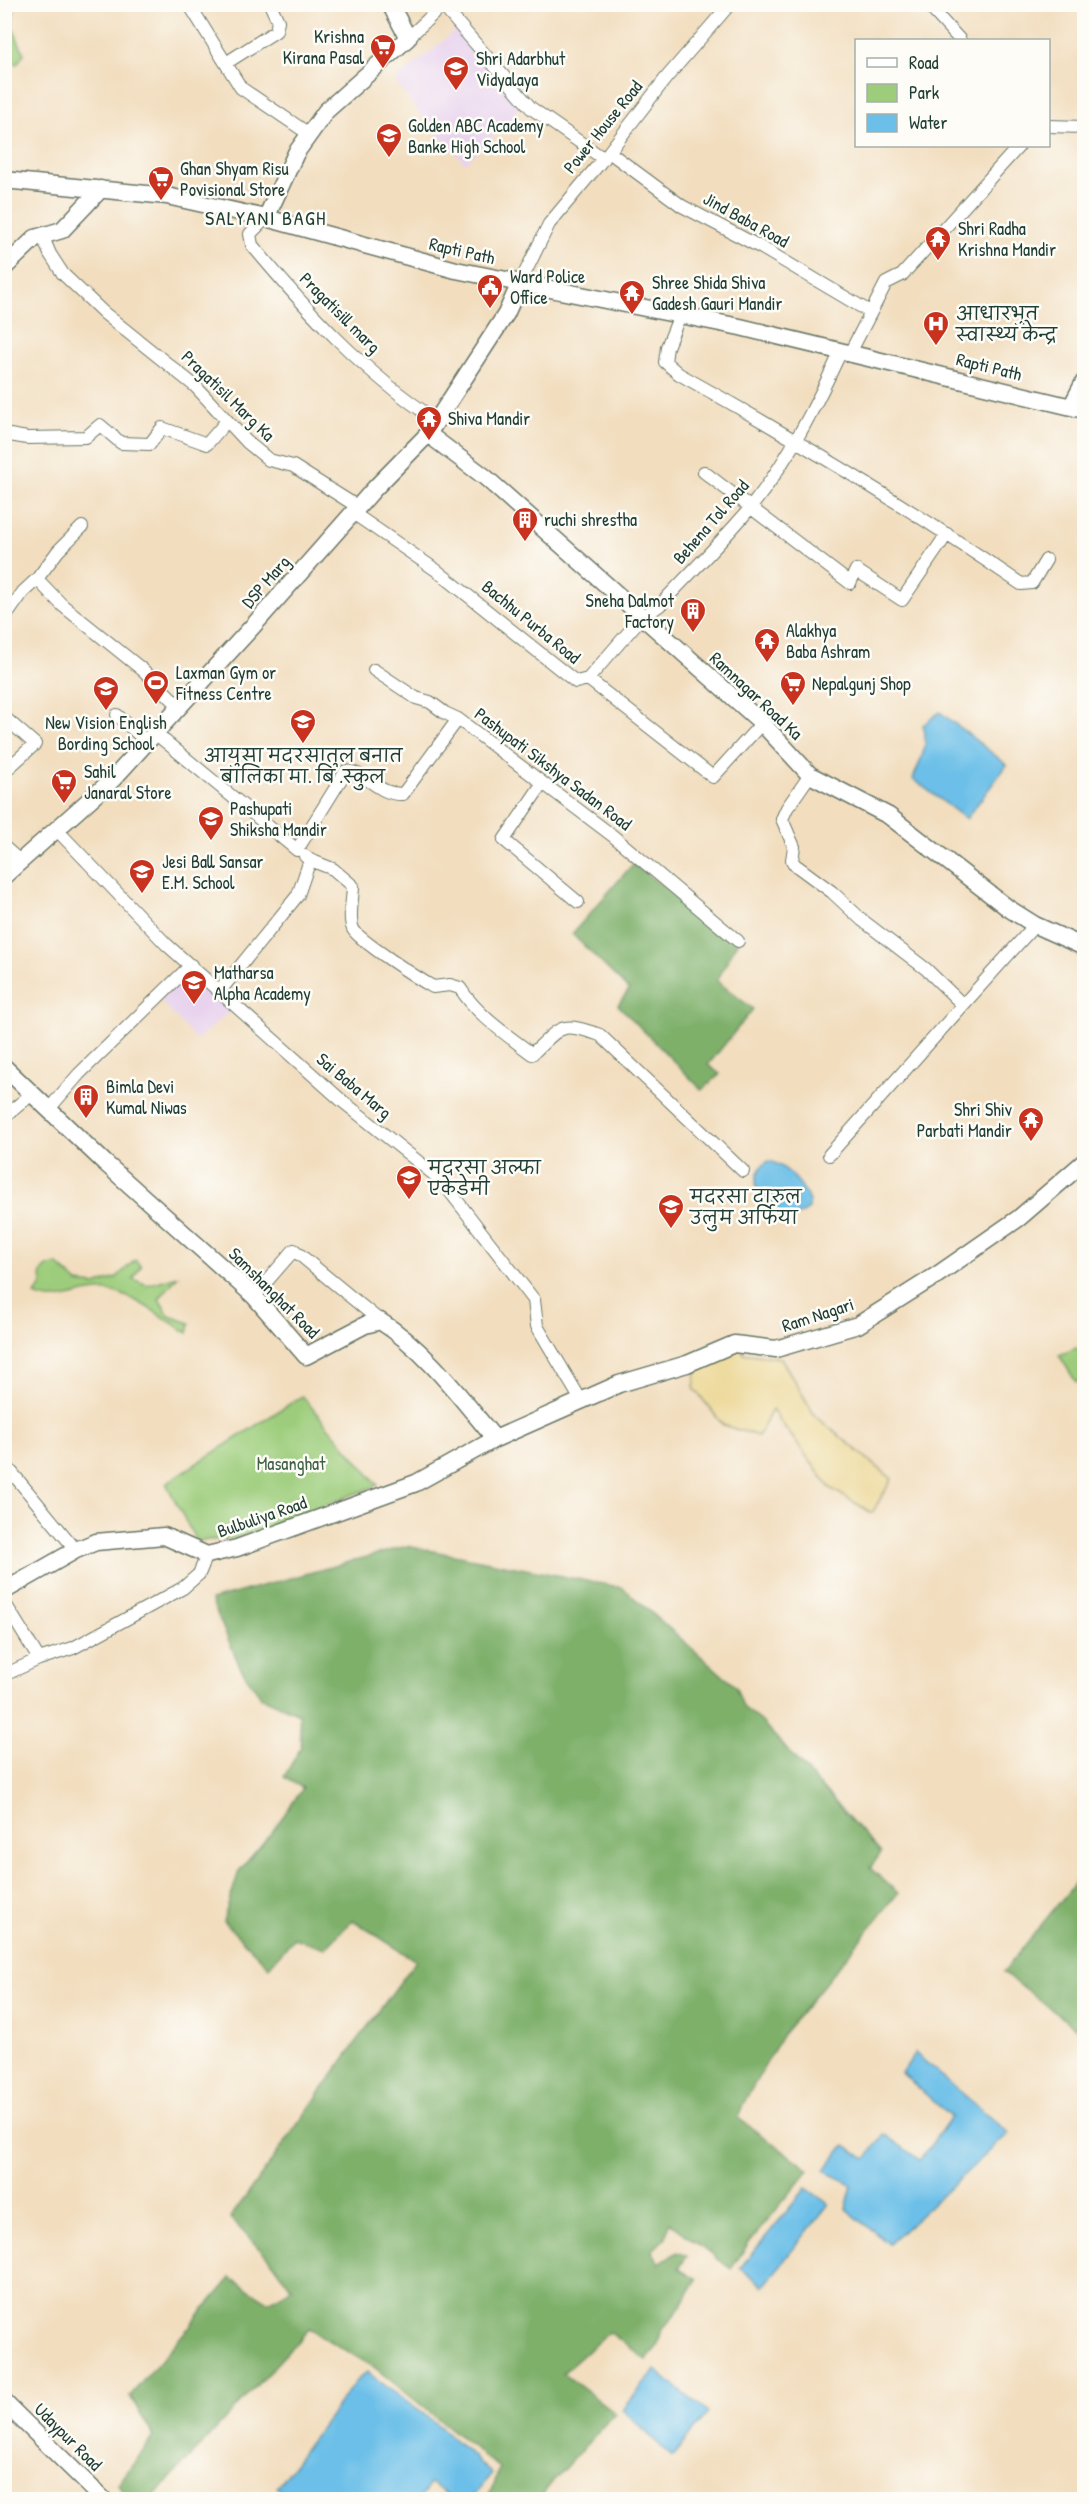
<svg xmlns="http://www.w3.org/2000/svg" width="1089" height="2504" font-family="'Patrick Hand','Playpen Sans Deva',sans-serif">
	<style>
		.built { fill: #e8d2ee }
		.green { fill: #9dcd7b; stroke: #5e8558; stroke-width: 1.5 }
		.forest { fill: #7eb06b; stroke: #4e7650; stroke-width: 1.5 }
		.sand { fill: #eeda9e; stroke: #868c69; stroke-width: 1.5 }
		.water { fill: #6cbfe8; stroke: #467e8e; stroke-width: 1.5 }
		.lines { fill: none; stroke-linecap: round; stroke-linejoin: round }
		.street-casing { stroke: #697565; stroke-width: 14 }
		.secondary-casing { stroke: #697565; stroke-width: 19 }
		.street { stroke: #fff; stroke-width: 12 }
		.secondary { stroke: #fff; stroke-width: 16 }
		.labels { text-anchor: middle; stroke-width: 5; stroke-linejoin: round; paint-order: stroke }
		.poi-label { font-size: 18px; fill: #1f3d34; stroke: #fdfcf7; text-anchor: start }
		.street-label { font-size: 18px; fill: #1f3d34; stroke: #fdfcf7 }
		.park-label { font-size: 18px; fill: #3e6146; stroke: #fdfcf7 }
		.neighbourhood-label { font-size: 20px; letter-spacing: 1.5px; fill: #1f3d34; stroke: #fdfcf7 }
	</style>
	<rect width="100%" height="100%" fill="#fdfcf7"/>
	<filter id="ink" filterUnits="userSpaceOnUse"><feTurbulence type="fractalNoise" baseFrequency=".0167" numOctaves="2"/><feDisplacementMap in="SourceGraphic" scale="12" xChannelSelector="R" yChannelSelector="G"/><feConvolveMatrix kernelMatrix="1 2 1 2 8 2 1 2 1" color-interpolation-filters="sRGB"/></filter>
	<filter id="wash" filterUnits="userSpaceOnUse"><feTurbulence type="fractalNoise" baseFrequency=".008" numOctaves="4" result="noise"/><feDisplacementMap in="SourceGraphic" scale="24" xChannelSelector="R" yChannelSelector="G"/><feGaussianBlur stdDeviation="1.35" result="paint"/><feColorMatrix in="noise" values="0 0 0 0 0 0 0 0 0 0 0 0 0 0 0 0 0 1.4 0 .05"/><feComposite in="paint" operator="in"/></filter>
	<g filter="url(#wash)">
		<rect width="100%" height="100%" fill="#f2debf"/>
		<path class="built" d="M 456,30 L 519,102 L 513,119 L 465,163 L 425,121 L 395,81 Z
			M 186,973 L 230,1011 L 196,1040 L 160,1000 Z"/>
		<path class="green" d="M 4,5 L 14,5 L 12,26 L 24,54 L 17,64 L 5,61 Z
			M 135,1260 L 141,1266 L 133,1279 L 147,1285 L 178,1276 L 159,1299 L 169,1316 L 190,1323 L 188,1333 C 166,1320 133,1294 108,1291 C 83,1288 58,1307 35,1295 L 42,1285 L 41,1273 L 47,1267 L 57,1264 L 78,1283 L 95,1285 L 116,1278 Z
			M 1084,1345 L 1084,1378 L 1076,1382 L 1059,1355 Z
			M 302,1396 L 378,1485 L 240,1538 L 196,1541 L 166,1483 Z"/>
		<path class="forest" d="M 633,864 L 738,941 L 717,981 L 753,1009 L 708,1065 L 720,1074 L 702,1090 L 618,1005 L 629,990 L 572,934 Z
			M 407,1546 L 623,1588 L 736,1687 L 743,1707 L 761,1721 L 881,1853 L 870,1868 L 898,1893 L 782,2036 L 743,2104 L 738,2118 L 809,2170 L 748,2244 L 731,2269 L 669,2222 L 666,2237 L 652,2251 L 659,2263 L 677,2252 L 687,2256 L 679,2268 L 697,2279 L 675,2315 L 662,2329 L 657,2347 L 646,2360 L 609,2332 L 563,2373 L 615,2413 L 553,2481 L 539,2499 L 484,2499 L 493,2489 L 499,2468 L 374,2367 L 309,2329 L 151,2499 L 128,2499 L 118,2484 L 154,2437 L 130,2396 L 231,2278 L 268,2302 L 292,2289 L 273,2263 L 230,2218 C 293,2133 352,2045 416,1961 L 353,1920 L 325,1948 L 294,1938 L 269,1967 L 223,1921 L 239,1871 L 272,1832 L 303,1788 L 284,1777 L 301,1747 L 299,1714 L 261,1697 L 241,1669 L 211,1600 Z
			M 1084,1872 L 1084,2034 L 1003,1972 Z"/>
		<path class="sand" d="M 744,1345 L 743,1353 L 781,1358 L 815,1416 L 892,1479 L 872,1513 L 830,1488 L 772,1410 L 758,1436 L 723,1425 L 694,1388 L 697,1365 Z"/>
		<path class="water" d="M 940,712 L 1007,765 L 966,819 L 913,779 C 920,760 930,746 923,725 Z
			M 768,1161 C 785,1163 812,1192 809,1209 C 771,1238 737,1182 768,1161 Z
			M 915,2053 L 1009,2133 L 889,2244 L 846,2209 L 852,2185 L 824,2170 L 845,2145 L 866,2159 L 884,2134 L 920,2160 L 951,2117 L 902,2073 Z
			M 806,2188 L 829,2204 L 764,2286 L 740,2268 Z
			M 655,2370 L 708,2413 L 672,2457 L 623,2410 Z
			M 367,2372 L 437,2424 L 492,2474 L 471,2499 L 452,2499 L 431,2483 L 418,2500 L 292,2499 L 277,2487 L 355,2382 Z"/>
	</g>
	<g filter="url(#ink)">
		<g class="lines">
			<defs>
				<path id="street" d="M 189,4 L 241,88 L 309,134
					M 927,4 L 960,40
					M 443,6 L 531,108 L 604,159
					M 408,38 L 444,4
					M 226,63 L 276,31 L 278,21 L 270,4
					M 1048,126 L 1084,127
					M 609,152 L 682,206 L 762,248 L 870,312
					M 266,218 L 250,234 L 252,245 C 306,310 365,374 436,420
					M 42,235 L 50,254 L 63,274 L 104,313 L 195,386 L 247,442 L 269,460 L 293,466 L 358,507
					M 520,283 L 549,224 L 609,152 L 666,78 L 730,4
					M 680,315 L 667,347 L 665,362 L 679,374 C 796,439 910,508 1021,584 L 1032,583 L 1046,560
					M 850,353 L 886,283 L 902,275 L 1019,146
					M 4,434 L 27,438 L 86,437 L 100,425 L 121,443 L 150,444 L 162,428 L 207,444 L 226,422
					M 704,472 L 850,583 L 856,570 L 902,600 L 947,534
					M 353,513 L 436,570 L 576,682 L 588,679 L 713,777 L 762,723
					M 82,527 L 58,551 L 37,579 L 62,605 L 144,671 L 180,707
					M 4,619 L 23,592 L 37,579
					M 374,670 L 416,698 L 430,702 L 445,713 L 458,719
					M 588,679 L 641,618 L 660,605 C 690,573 722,542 751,507 C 788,461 816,405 841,351
					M 117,715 L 147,742
					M 4,717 L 35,744 L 4,772
					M 155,733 L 297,850 L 346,771 C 369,773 377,795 403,794 L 458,719 L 613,836 L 738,941
					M 810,775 L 787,808 L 782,819 L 794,847 L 792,860 L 794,864 L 832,892 L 862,920 L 926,969 L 963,1005 L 1035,925
					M 542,784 L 504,840 L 578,902
					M 57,830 L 166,944 L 341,1100 L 441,1180 L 534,1300 L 537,1326 L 582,1402
					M 4,847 L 20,861
					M 310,860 L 333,869 L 353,886 C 353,898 348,917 353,929 C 358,940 419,979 433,987 L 450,985 L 460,988 C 478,1016 506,1034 532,1054 C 562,1026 560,1021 600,1035 L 743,1171
					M 220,991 L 298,895 L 310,860 L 305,856
					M 48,1110 L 79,1074 L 191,965
					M 4,1117 L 32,1094
					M 829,1155 L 963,1005
					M 254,1296 L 294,1250 L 380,1321
					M 4,1463 L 76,1550
					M 4,1602 L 39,1659 L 4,1675
					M 39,1659 L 73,1648 L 183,1588 L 199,1574 L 207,1555"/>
				<path id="secondary" d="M 4,180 L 167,196 L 266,218 L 456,270 L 740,327 L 1084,410
					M 266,218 L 296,153 L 326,111 L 408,38 L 390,4
					M 4,268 L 35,238 L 62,230 L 101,189
					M 1071,407 L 1084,382
					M 428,434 L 485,477 L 762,723 L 810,775 L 889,816 L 1008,908 L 1035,925 L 1084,947
					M 4,876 L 113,779 L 253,626 L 375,488 L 428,434 L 506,314 L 520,283
					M 4,1067 L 104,1162 L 254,1296 L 306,1356 L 365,1325 L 380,1321 C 426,1350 460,1397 495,1439
					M 4,1591 L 76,1550 L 96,1542 L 164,1536 L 207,1555 L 237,1548 L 416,1483 L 495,1439 L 619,1384 L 687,1364 L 734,1344 L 776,1349 L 858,1325 L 937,1275 L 1019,1218 L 1084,1162
					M 4,2402 L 104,2500"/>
			</defs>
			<use href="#street" class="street-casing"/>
			<use href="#secondary" class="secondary-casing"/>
			<use href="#street" class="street"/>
			<use href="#secondary" class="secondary"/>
		</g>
	</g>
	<defs>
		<symbol id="supermarket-pin" viewBox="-11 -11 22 30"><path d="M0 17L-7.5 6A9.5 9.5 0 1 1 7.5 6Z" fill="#c8321e" stroke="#fdfcf7"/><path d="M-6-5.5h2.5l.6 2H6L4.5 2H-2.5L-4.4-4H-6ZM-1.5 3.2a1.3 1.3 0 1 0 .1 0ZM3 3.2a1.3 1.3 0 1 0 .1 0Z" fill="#fff"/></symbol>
		<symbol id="school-pin" viewBox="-11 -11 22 30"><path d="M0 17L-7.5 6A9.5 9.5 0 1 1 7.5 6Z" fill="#c8321e" stroke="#fdfcf7"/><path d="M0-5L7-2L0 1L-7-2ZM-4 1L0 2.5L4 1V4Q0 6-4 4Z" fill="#fff"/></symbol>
		<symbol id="temple-pin" viewBox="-11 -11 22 30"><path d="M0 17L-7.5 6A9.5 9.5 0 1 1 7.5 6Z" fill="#c8321e" stroke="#fdfcf7"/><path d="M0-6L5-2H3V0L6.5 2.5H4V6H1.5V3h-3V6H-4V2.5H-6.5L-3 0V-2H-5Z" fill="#fff"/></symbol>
		<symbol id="civic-pin" viewBox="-11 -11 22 30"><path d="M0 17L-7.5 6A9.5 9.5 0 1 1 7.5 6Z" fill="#c8321e" stroke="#fdfcf7"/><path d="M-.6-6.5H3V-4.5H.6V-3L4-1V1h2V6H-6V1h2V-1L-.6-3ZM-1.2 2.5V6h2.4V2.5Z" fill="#fff"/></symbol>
		<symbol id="hospital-pin" viewBox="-11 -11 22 30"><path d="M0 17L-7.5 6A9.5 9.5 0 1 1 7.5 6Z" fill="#c8321e" stroke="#fdfcf7"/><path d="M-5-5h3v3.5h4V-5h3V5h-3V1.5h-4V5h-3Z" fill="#fff"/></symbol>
		<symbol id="building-pin" viewBox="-11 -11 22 30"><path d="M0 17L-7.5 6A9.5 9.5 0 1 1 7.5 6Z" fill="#c8321e" stroke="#fdfcf7"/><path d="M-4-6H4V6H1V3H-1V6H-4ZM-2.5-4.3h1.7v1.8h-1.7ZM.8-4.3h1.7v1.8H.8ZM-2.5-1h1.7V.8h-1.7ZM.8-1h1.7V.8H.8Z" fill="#fff"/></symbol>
		<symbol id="stadium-pin" viewBox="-11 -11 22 30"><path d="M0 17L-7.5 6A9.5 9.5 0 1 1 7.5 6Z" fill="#c8321e" stroke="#fdfcf7"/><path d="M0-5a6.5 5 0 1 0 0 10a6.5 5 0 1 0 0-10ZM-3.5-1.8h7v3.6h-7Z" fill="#fff"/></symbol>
	</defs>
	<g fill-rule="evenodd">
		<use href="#supermarket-pin" x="368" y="32" width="30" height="40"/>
		<use href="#school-pin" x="441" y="54" width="30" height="40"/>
		<use href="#school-pin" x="374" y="121" width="30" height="40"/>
		<use href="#supermarket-pin" x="146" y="164" width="30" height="40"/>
		<use href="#temple-pin" x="923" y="224" width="30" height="40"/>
		<use href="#civic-pin" x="475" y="272" width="30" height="40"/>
		<use href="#temple-pin" x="617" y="278" width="30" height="40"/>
		<use href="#hospital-pin" x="921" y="309" width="30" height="40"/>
		<use href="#temple-pin" x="414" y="404" width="30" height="40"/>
		<use href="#building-pin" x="510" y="505" width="30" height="40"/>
		<use href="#building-pin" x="678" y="596" width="30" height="40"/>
		<use href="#temple-pin" x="752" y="626" width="30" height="40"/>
		<use href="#stadium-pin" x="141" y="668" width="30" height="40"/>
		<use href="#supermarket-pin" x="778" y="669" width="30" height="40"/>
		<use href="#school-pin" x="91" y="674" width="30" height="40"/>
		<use href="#school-pin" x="288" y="707" width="30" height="40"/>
		<use href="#supermarket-pin" x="49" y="767" width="30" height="40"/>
		<use href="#school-pin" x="196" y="804" width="30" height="40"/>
		<use href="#school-pin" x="127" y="857" width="30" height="40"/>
		<use href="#school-pin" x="179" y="968" width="30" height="40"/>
		<use href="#building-pin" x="71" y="1082" width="30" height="40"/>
		<use href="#temple-pin" x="1016" y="1105" width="30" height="40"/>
		<use href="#school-pin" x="394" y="1163" width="30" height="40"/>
		<use href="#school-pin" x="656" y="1192" width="30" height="40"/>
	</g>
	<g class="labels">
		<g class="poi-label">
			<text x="364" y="43" text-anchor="end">Krishna<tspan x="364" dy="21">Kirana Pasal</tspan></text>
			<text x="476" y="65">Shri Adarbhut<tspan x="476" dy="21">Vidyalaya</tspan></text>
			<text x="408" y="132">Golden ABC Academy<tspan x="408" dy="21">Banke High School</tspan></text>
			<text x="180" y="175">Ghan Shyam Risu<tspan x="180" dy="21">Povisional Store</tspan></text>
			<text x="958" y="235">Shri Radha<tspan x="958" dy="21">Krishna Mandir</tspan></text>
			<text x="510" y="283">Ward Police<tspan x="510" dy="21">Office</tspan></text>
			<text x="652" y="289">Shree Shida Shiva<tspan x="652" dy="21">Gadesh Gauri Mandir</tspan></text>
			<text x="956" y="320">आधारभुत<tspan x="956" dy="21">स्वास्थ्य केन्द्र</tspan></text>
			<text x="448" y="425">Shiva Mandir</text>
			<text x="544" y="526">ruchi shrestha</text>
			<text x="674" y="607" text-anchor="end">Sneha Dalmot<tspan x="674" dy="21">Factory</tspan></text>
			<text x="786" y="637">Alakhya<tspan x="786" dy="21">Baba Ashram</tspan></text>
			<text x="176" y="679">Laxman Gym or<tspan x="176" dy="21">Fitness Centre</tspan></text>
			<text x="812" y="690">Nepalgunj Shop</text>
			<text x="106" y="729" text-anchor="middle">New Vision English<tspan x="106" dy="21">Bording School</tspan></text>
			<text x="303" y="762" text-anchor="middle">आयुसा मदरसातुल बनात<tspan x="303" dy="21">बालिका मा. बि .स्कुल</tspan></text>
			<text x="84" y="778">Sahil<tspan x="84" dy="21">Janaral Store</tspan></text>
			<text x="230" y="815">Pashupati<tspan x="230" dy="21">Shiksha Mandir</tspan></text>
			<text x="162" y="868">Jesi Ball Sansar<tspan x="162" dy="21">E.M. School</tspan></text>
			<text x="214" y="979">Matharsa<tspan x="214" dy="21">Alpha Academy</tspan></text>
			<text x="106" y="1093">Bimla Devi<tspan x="106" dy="21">Kumal Niwas</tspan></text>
			<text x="1012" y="1116" text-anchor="end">Shri Shiv<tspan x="1012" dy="21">Parbati Mandir</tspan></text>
			<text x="428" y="1174">मदरसा अल्फा<tspan x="428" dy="21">एकेडेमी</tspan></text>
			<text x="690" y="1203">मदरसा दारुल<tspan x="690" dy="21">उलुम अर्फिया</tspan></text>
		</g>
		<g class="street-label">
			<text transform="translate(603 127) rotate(-51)" y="6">Power House Road</text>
			<text transform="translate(746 220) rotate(29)" y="6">Jind Baba Road</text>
			<text transform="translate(462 251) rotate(13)" y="6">Rapti Path</text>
			<text transform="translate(340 313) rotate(45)" y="6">Pragatisill marg</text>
			<text transform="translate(989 367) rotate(14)" y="6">Rapti Path</text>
			<text transform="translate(228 396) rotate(44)" y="6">Pragatisil Marg Ka</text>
			<text transform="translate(711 522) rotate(-49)" y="6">Behena Tol Road</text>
			<text transform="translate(266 582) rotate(-49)" y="6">DSP Marg</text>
			<text transform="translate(531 622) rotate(39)" y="6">Bachhu Purba Road</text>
			<text transform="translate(756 696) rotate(43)" y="6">Ramnagar Road Ka</text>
			<text transform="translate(553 769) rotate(37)" y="6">Pashupati Sikshya Sadan Road</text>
			<text transform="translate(354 1086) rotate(40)" y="6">Sai Baba Marg</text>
			<text transform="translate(274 1293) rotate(45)" y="6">Samshanghat Road</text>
			<text transform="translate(818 1315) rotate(-18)" y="6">Ram Nagari</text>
			<text transform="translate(262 1517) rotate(-19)" y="6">Bulbuliya Road</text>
			<text transform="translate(68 2437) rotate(45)" y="6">Udaypur Road</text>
		</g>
		<g class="park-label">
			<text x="291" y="1470">Masanghat</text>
		</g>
		<g class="neighbourhood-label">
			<text x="266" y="225">SALYANI BAGH</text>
		</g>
	</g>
	<rect width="1089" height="2504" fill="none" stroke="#fdfcf7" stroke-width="24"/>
	<rect x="855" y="39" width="195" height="108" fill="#fdfcf7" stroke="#a4b0a9" stroke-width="1.5"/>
	<rect x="867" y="58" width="30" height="9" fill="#ffffff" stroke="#a4b0a9" stroke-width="1.5"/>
	<text x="909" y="69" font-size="18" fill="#1f3d34">Road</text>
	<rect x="867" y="84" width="30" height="18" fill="#9dcd7b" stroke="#a4b0a9" stroke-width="1.5"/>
	<text x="909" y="99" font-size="18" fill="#1f3d34">Park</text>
	<rect x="867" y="114" width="30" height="18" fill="#6cbfe8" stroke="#a4b0a9" stroke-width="1.5"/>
	<text x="909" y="129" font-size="18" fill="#1f3d34">Water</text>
</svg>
